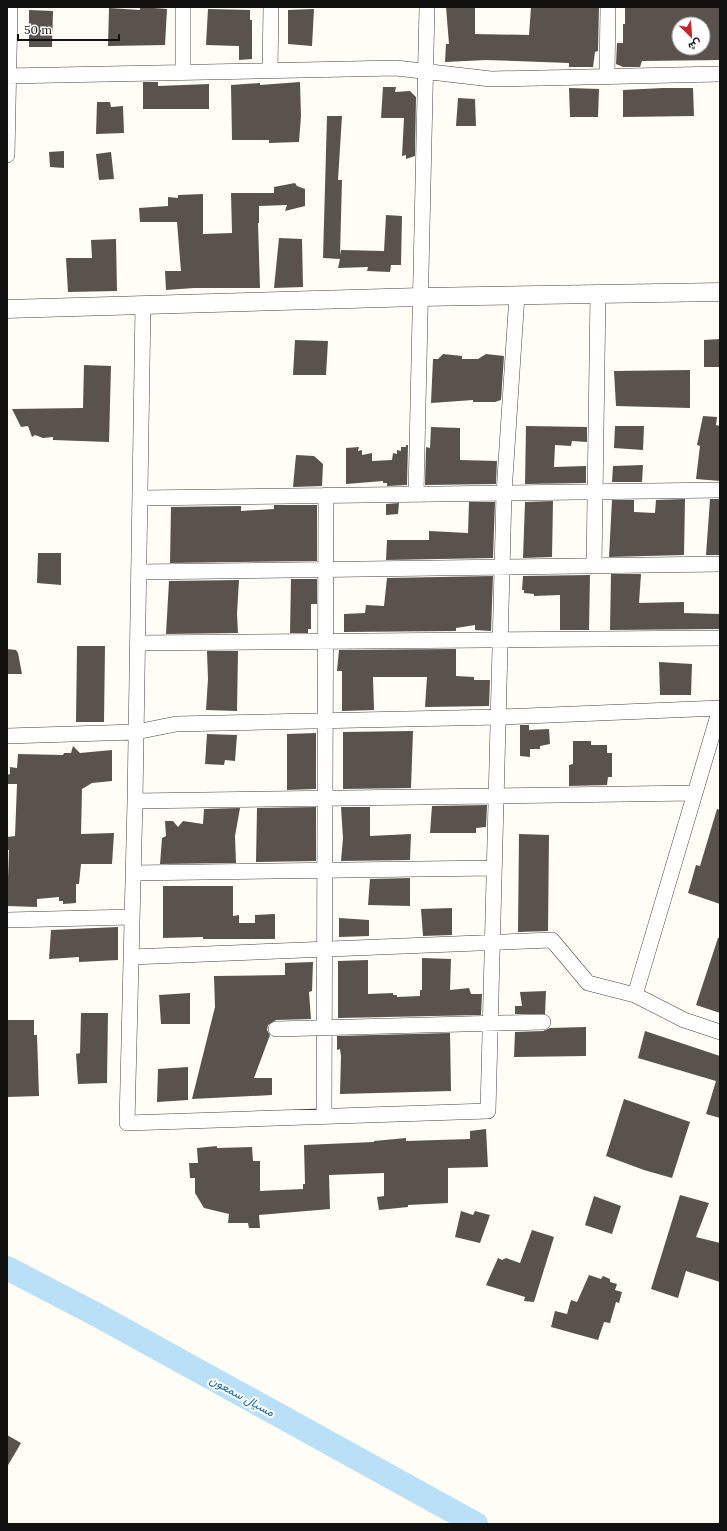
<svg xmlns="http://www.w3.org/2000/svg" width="727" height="1531" font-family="Lora,Vazirmatn,serif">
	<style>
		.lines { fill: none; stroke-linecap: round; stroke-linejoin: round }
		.river { stroke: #b9e0f7; stroke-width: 24 }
		.building { fill: #5a524d; fill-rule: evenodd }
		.minor-casing { stroke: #444; stroke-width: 16 }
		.tertiary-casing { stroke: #444; stroke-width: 19 }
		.minor { stroke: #fff; stroke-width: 15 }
		.tertiary { stroke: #fff; stroke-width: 18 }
		.labels { text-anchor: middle; stroke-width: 4; stroke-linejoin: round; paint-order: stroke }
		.water-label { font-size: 12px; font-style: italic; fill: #1768a6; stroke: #fff }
	</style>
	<rect width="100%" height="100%" fill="#fffdf5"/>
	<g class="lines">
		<path class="river" d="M 7,1268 L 99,1316 L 476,1524"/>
	</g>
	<path class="building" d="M 140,7 L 167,9 L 165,45 L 108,46 L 109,8 L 140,10 Z
		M 446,7 L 475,7 L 475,34 L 529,35 L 531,7 L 599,7 L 598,51 L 595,52 L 593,67 L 569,67 L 569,63 L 486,60 L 445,62 L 446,44 L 449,44 Z
		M 625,7 L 720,7 L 720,60 L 642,61 L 640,67 L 623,67 L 616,64 L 617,43 L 623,43 L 623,24 L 625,24 ZM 679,24 L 707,24 L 707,48 L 679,48 Z
		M 208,9 L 250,10 L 250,20 L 252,20 L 252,59 L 239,60 L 239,46 L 206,45 Z
		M 314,9 L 312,46 L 288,44 L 288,10 Z
		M 29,10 L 53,11 L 52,47 L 29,47 Z
		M 143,82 L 158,82 L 158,86 L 209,84 L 209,109 L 143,109 Z
		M 300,82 L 301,116 L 299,142 L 269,143 L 269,140 L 232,140 L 231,85 L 260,83 L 260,85 Z
		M 383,87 L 396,87 L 395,92 L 410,91 L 416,97 L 415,156 L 406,159 L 406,155 L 402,156 L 404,118 L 381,118 Z
		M 569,88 L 599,89 L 598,117 L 570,117 Z
		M 663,88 L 693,88 L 694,116 L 623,117 L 623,90 Z
		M 458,98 L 475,99 L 476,126 L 456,126 Z
		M 97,102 L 110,102 L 111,107 L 123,106 L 124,133 L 96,134 Z
		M 327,116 L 342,116 L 338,180 L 342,180 L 340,255 L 341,250 L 384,251 L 386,215 L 402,216 L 401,265 L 391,265 L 390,272 L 367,271 L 368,267 L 338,268 L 340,259 L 323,258 Z
		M 64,151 L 64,168 L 50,167 L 49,152 Z
		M 111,152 L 114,179 L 99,180 L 96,154 Z
		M 295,183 L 297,186 L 305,189 L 305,206 L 285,211 L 287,205 L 259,206 L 259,223 L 258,223 L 260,288 L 194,288 L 166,290 L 165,271 L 181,271 L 177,222 L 140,222 L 139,208 L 168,206 L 168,197 L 178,198 L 178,195 L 203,194 L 203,234 L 232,233 L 231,193 L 274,193 L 274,187 Z
		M 279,238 L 302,239 L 303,287 L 274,288 Z
		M 116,239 L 117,291 L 68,292 L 66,258 L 92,258 L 91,240 Z
		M 720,339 L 720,367 L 704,367 L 704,340 Z
		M 295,340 L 328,341 L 326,375 L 293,375 Z
		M 443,354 L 462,356 L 462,359 L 478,359 L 486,354 L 504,356 L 501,400 L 495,402 L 473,402 L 473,400 L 431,403 L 433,359 L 438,359 Z
		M 84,365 L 111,366 L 109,442 L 53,440 L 53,437 L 43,438 L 35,435 L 32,437 L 28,426 L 21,427 L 12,409 L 83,408 Z
		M 690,370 L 690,408 L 616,406 L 614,371 Z
		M 703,416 L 717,417 L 716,425 L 720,426 L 720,481 L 696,479 L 700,446 L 697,445 Z
		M 526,426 L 587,427 L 587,442 L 572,441 L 571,446 L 555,445 L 554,467 L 586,466 L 586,483 L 525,484 Z
		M 615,426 L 644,426 L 643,450 L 614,448 Z
		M 431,427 L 460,428 L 460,460 L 497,461 L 496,484 L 425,485 L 426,447 L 430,448 Z
		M 406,445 L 408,445 L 407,485 L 387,486 L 387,483 L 383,483 L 383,481 L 346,484 L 346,448 L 359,447 L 358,451 L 362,450 L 362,455 L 372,453 L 372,461 L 392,460 L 393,453 L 397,454 L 397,450 L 401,451 L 401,447 L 406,447 Z
		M 296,455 L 314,456 L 323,464 L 322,486 L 293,487 Z
		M 643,465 L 642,482 L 612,482 L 613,466 Z
		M 685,499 L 684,555 L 609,557 L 612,500 L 634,500 L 634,512 L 655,513 L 656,500 Z
		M 710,499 L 720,499 L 720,555 L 706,555 Z
		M 553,501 L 552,557 L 523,558 L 525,502 Z
		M 469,502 L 495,502 L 493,558 L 386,560 L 387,540 L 429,540 L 429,531 L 468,533 Z
		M 399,503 L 398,514 L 386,515 L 386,504 Z
		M 274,505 L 317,505 L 317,561 L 170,563 L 171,507 L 241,506 L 241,511 L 274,509 Z
		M 38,553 L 61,553 L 61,585 L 37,583 Z
		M 611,574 L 641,574 L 639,603 L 684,602 L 684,613 L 720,614 L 720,629 L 610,630 Z
		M 590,575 L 589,630 L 560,630 L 560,595 L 534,596 L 534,594 L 524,593 L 524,590 L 522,590 L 523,576 Z
		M 493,576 L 491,631 L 475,630 L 475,625 L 456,628 L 456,631 L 344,632 L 344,614 L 365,613 L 366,605 L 384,606 L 387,578 Z
		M 291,579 L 317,579 L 317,604 L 311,604 L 311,629 L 308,629 L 308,633 L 290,633 Z
		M 239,580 L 237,614 L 238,633 L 166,634 L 169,581 Z
		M 77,646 L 105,646 L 104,722 L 76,722 Z
		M 7,649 L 16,650 L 18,653 L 22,674 L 7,674 Z
		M 456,649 L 456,676 L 474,677 L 474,680 L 490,680 L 489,706 L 425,707 L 427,677 L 373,677 L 374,710 L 342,711 L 342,671 L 337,671 L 339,650 Z
		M 207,651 L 238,651 L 237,711 L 206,710 L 208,679 Z
		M 659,662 L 692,664 L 691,695 L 660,695 Z
		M 520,725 L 529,725 L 529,730 L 549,729 L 550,744 L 540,746 L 540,749 L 530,749 L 530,757 L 520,756 Z
		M 413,731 L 411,788 L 343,789 L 343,732 Z
		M 316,733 L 316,789 L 287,790 L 287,734 Z
		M 207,734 L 237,735 L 235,761 L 225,760 L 224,765 L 205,764 Z
		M 573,741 L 591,741 L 591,745 L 607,745 L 607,753 L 612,753 L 612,777 L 608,777 L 607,785 L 569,786 L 569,765 L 573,764 Z
		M 73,746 L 80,753 L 112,750 L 112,781 L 92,783 L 82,789 L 81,834 L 114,833 L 112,864 L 81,864 L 79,884 L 76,884 L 76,903 L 63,904 L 63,901 L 59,901 L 59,897 L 37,899 L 37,907 L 7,906 L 9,850 L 7,850 L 7,837 L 15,836 L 17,784 L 7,784 L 7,775 L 10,774 L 10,767 L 17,768 L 18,754 L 63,755 L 64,753 L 71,753 Z
		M 487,805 L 486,827 L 476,828 L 476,833 L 430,833 L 432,806 Z
		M 316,807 L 316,861 L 256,862 L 257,808 Z
		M 341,807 L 370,807 L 370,836 L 411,834 L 410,860 L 341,861 L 343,838 Z
		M 240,808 L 235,836 L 236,863 L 160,864 L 162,838 L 166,836 L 165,821 L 173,821 L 178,827 L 183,821 L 203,824 L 204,809 Z
		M 717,809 L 720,810 L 720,904 L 688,893 L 696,865 L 700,866 Z
		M 519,834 L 549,835 L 548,931 L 518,932 Z
		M 410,878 L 410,906 L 368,905 L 370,879 Z
		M 163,886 L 233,886 L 233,916 L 239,915 L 239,923 L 255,923 L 255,915 L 275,914 L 275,939 L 203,939 L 203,937 L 163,938 Z
		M 452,908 L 452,935 L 423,936 L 421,909 Z
		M 339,918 L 369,920 L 369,936 L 339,937 Z
		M 118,927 L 118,960 L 79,962 L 79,957 L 49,959 L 51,930 Z
		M 718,938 L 720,938 L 720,1013 L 696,1005 Z
		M 422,958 L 451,959 L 450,990 L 469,988 L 471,994 L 482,994 L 481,1015 L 338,1018 L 338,961 L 368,960 L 368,994 L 393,993 L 393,995 L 397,995 L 397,997 L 420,996 L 420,990 L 422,990 Z
		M 313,962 L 312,991 L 309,992 L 311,1019 L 276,1020 L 268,1025 L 267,1030 L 270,1035 L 254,1078 L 272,1078 L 272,1095 L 192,1099 L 215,1007 L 214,976 L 285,975 L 285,963 Z
		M 546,991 L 545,1014 L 515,1014 L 515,1006 L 522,1006 L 520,992 Z
		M 190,993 L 190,1024 L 161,1024 L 159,995 Z
		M 81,1013 L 108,1013 L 107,1083 L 78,1084 L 76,1054 L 80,1053 Z
		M 7,1020 L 34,1020 L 34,1035 L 37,1035 L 39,1096 L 7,1097 Z
		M 586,1027 L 586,1056 L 514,1057 L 515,1032 L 543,1031 L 550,1028 Z
		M 645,1031 L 720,1056 L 720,1118 L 706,1114 L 716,1081 L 638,1058 Z
		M 450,1033 L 451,1091 L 340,1094 L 341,1056 L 340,1049 L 337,1050 L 337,1036 Z
		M 188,1067 L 188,1100 L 157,1102 L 158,1069 Z
		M 624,1099 L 690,1122 L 672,1178 L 644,1170 L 606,1156 Z
		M 486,1129 L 488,1167 L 448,1168 L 448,1203 L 408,1205 L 408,1207 L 379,1210 L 377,1197 L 384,1196 L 384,1173 L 329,1175 L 330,1209 L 259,1215 L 260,1228 L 249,1228 L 248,1223 L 228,1223 L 229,1214 L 204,1208 L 195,1193 L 195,1178 L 190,1178 L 189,1163 L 198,1163 L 197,1148 L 217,1146 L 217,1148 L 252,1147 L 253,1161 L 260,1161 L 260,1191 L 303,1189 L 303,1184 L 305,1184 L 304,1145 L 374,1142 L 374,1141 L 406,1138 L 406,1141 L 470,1139 L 470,1131 Z
		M 680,1195 L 709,1203 L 696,1237 L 720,1243 L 720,1282 L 686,1271 L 678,1298 L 651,1289 Z
		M 594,1196 L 621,1206 L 612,1234 L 585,1225 Z
		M 461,1211 L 473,1215 L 475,1211 L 490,1215 L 480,1243 L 455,1237 Z
		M 532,1230 L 554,1237 L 534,1302 L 524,1301 L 525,1297 L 486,1285 L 498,1258 L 502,1260 L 506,1258 L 520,1263 Z
		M 589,1275 L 601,1279 L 603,1276 L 610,1279 L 610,1282 L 617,1284 L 615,1290 L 622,1292 L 619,1303 L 616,1302 L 610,1323 L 604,1322 L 598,1340 L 551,1327 L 555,1311 L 567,1314 L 571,1300 L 577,1302 Z
		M 7,1435 L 21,1443 L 7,1467 Z"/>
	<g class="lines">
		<defs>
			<path id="minor" d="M 183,7 L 183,72
				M 270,71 L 271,7
				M 7,76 L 396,68 L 491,79 L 720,74
				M 607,77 L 608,7
				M 7,155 L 10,7
				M 143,305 L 135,801 L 127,1123 L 488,1111 L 504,493 L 517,295
				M 416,494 L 427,7
				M 140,498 L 720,490
				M 594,566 L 598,294
				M 139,572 L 720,564
				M 138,643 L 720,638
				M 7,736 L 136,732 L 176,724 L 499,717 L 720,708
				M 135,801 L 694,793
				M 133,873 L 494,868
				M 7,920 L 132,917
				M 131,957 L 552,940 L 588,983 L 635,995 L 684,1020 L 720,1032
				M 635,995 L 720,709
				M 276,1029 L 543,1022
				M 324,1116 L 326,495"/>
			<path id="tertiary" d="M 7,309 L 420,297 L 720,292"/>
		</defs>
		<use href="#minor" class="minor-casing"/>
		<use href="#tertiary" class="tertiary-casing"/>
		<use href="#minor" class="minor"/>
		<use href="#tertiary" class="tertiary"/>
	</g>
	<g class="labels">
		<g class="water-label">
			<text transform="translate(242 1396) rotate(29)" y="4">مسيال سمعون</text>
		</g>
	</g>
	<rect width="727" height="1531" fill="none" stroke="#111111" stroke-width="16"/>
	<g transform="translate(691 36) rotate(155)"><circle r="19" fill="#ffffff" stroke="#a0a0a0"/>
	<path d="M0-3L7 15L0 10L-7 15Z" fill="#c4262e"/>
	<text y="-6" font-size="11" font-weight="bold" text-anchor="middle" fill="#111111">ش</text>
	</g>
	<path d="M18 34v6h101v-6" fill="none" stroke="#111111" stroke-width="2"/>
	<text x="24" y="34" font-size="12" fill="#111111" stroke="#ffffff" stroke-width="3" paint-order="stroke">50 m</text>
</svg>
